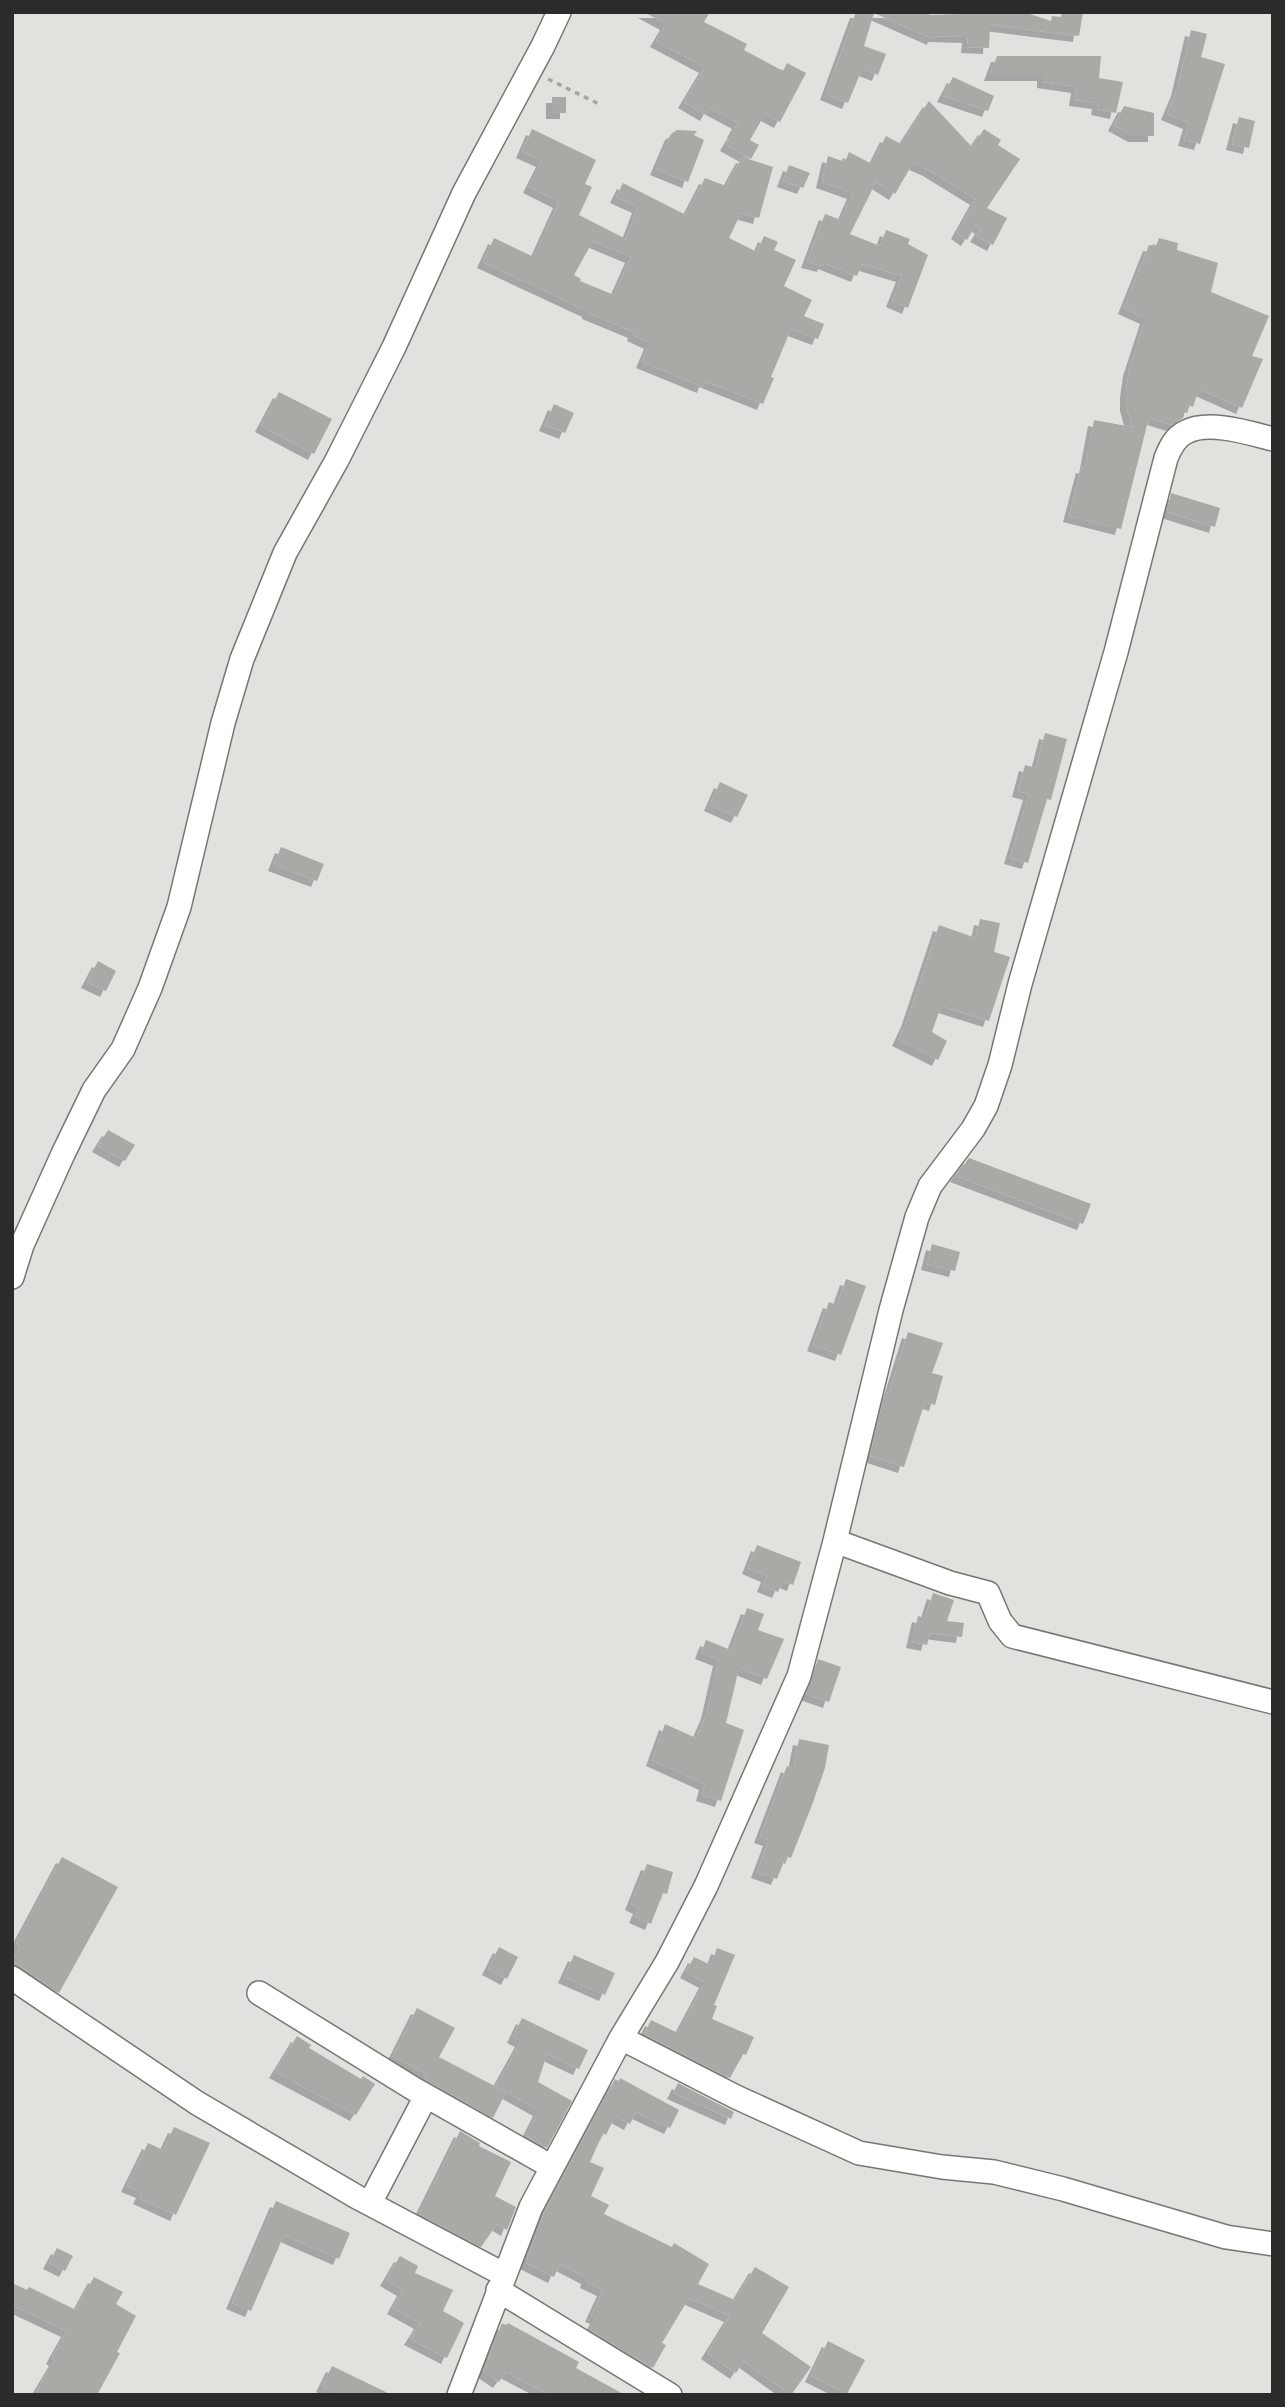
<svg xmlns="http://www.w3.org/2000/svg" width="1285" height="2407" font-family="'Golos Text',sans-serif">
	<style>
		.building { fill: #a9a9a6; fill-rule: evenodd; filter: url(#shadow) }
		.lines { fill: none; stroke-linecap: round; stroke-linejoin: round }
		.minor-casing { stroke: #767674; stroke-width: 26 }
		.path { stroke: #a5a5a2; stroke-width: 3.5; stroke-dasharray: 5 5; stroke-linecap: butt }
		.minor { stroke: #fff; stroke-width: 23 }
	</style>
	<defs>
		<filter id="shadow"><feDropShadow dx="-6" dy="6" stdDeviation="0" flood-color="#0004"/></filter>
	</defs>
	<rect width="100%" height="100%" fill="#e1e1de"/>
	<path class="building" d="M 644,12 L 710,12 L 704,22 L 747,44 L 744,50 L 783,71 L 787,63 L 806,73 L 780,122 L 765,114 L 750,140 L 759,145 L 751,159 L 726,145 L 733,133 L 735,134 L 733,132 L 738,123 L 710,108 L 706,115 L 684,102 L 705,67 L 656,41 L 666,24 Z
		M 856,12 L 931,12 L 929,15 L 1024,12 L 1051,21 L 1052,16 L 1061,17 L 1062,12 L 1083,12 L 1079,36 L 990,25 L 989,48 L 967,47 L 968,37 L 934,36 L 933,39 L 874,13 L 864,46 L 886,54 L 878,75 L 862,69 L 848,103 L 826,94 Z
		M 1191,30 L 1207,34 L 1201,57 L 1225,64 L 1200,144 L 1184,140 L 1189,123 L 1167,114 L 1177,90 Z
		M 997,56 L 1101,56 L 1099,78 L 1123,82 L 1116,113 L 1097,109 L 1098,103 L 1075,100 L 1077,87 L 1043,82 L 1043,75 L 990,75 Z
		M 953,77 L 994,96 L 988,111 L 943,96 Z
		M 552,97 L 566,97 L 566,113 L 552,113 Z
		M 929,101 L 972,147 L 984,129 L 1001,140 L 998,145 L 1020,159 L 987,208 L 1007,218 L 993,245 L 976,236 L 981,228 L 976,225 L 967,240 L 957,233 L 976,199 L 929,170 L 913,163 L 895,194 L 876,182 L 850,234 L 880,246 L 886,230 L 910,239 L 908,244 L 928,255 L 908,308 L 892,301 L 902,276 L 862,264 L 857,276 L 824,263 L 823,266 L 807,262 L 825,214 L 841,220 L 853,193 L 822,182 L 828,156 L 845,162 L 849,152 L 872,164 L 886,136 L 901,144 Z
		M 1124,106 L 1154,113 L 1154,136 L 1134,136 L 1114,125 Z
		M 1239,117 L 1255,121 L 1249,148 L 1232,144 Z
		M 532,129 L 596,160 L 585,184 L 592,187 L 579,215 L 626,239 L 638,207 L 616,197 L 623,183 L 686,215 L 705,178 L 726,186 L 742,157 L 773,167 L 759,218 L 741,213 L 729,238 L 757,252 L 764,236 L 778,242 L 774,250 L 796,260 L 784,286 L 812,300 L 804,316 L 824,324 L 818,339 L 791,329 L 771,377 L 774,378 L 763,404 L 705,381 L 703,387 L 642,362 L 650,343 L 633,335 L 634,332 L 588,313 L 588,311 L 483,262 L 494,238 L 534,257 L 559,202 L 529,187 L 542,161 L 522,152 ZM 593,241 L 631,257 L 614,295 L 580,281 L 581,279 L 574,275 Z
		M 677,130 L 697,131 L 694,135 L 704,140 L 688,182 L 656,169 L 671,134 Z
		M 789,165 L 810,173 L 803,188 L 783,181 Z
		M 1159,238 L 1178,243 L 1177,250 L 1218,263 L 1211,292 L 1269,316 L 1252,356 L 1263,359 L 1242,408 L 1199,389 L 1193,407 L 1187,405 L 1183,418 L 1172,425 L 1150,418 L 1150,422 L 1148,421 L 1121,529 L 1069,516 L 1082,467 L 1085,468 L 1094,420 L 1132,427 L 1126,405 L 1126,392 L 1129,370 L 1146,318 L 1124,308 L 1149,245 L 1156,246 Z
		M 279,392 L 332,419 L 314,454 L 261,426 Z
		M 554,404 L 574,413 L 565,433 L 545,425 Z
		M 1171,493 L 1220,508 L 1215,527 L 1167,512 Z
		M 1045,733 L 1067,739 L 1051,800 L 1047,799 L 1028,863 L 1010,858 L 1029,794 L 1018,791 L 1025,765 L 1036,768 Z
		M 720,782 L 748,795 L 737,817 L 710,805 Z
		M 281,847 L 324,864 L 317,881 L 274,865 Z
		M 980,919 L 1000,923 L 994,952 L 1010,957 L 989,1021 L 941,1006 L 932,1032 L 947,1041 L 938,1060 L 898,1040 L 907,1021 L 939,925 L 976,938 Z
		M 98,961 L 116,971 L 106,991 L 87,982 Z
		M 108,1130 L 135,1145 L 125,1161 L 98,1146 Z
		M 969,1158 L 1091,1204 L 1083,1224 L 956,1176 Z
		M 932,1244 L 960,1252 L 955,1271 L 927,1264 Z
		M 846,1279 L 866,1286 L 841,1355 L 813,1345 L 829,1302 L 837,1305 Z
		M 908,1332 L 943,1343 L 932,1373 L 943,1376 L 935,1405 L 925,1402 L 904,1467 L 870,1456 L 885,1392 L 889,1393 Z
		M 757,1545 L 801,1562 L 793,1585 L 783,1581 L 778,1592 L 763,1586 L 767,1576 L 748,1568 Z
		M 933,1593 L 954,1600 L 947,1621 L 964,1623 L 962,1637 L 930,1633 L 927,1645 L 912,1642 L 918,1616 L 925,1618 Z
		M 747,1608 L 764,1614 L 758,1630 L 784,1639 L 767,1679 L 739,1668 L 726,1723 L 744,1730 L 721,1801 L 702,1795 L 705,1784 L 652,1760 L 665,1724 L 696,1738 L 707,1713 L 719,1660 L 701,1653 L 706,1640 L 731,1650 Z
		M 818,1659 L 841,1667 L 829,1702 L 806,1694 Z
		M 799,1739 L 829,1745 L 825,1768 L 812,1805 L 791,1858 L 786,1856 L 777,1879 L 757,1872 L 769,1840 L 760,1837 L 787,1766 L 793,1769 Z
		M 62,1857 L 118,1887 L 59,1993 L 13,1961 L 20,1946 L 16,1943 Z
		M 647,1864 L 673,1872 L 667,1894 L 663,1893 L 651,1924 L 635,1917 L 639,1908 L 631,1904 Z
		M 499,1947 L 518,1957 L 507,1979 L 488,1969 Z
		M 717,1948 L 735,1955 L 714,2005 L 717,2006 L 712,2019 L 754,2037 L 746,2055 L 743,2054 L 730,2078 L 644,2034 L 651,2020 L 678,2033 L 705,1982 L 686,1972 L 694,1957 L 711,1965 Z
		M 574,1955 L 615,1973 L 605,1995 L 564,1977 Z
		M 417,2008 L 455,2028 L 439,2057 L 506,2092 L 493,2118 L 424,2079 L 427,2074 L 393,2056 Z
		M 522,2018 L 588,2050 L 579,2069 L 547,2054 L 538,2082 L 572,2101 L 547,2148 L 526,2136 L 539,2110 L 496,2086 L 521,2041 L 513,2037 Z
		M 297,2036 L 311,2045 L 309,2048 L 361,2079 L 363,2076 L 375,2084 L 356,2115 L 275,2072 Z
		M 620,2078 L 679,2110 L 670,2128 L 636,2112 L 630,2124 L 615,2116 L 606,2135 L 603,2133 L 590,2162 L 604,2168 L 591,2196 L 609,2205 L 604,2214 L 672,2247 L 674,2243 L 709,2264 L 698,2284 L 735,2300 L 755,2267 L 789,2287 L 762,2333 L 811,2367 L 791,2395 L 744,2361 L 736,2373 L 707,2353 L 730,2316 L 689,2298 L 662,2343 L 666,2345 L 653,2368 L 590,2330 L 596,2318 L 591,2316 L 603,2290 L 586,2282 L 587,2278 L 560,2264 L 554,2277 L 526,2263 L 544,2213 L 615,2079 L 619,2081 Z
		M 678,2083 L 734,2112 L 731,2119 L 673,2093 Z
		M 174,2127 L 210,2143 L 176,2215 L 139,2198 L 142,2192 L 127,2186 L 148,2143 L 163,2150 Z
		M 460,2131 L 480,2143 L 479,2146 L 511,2162 L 495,2196 L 516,2207 L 507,2230 L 497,2224 L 481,2247 L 419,2214 Z
		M 276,2201 L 350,2233 L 339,2259 L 284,2235 L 251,2311 L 232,2303 Z
		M 57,2248 L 73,2256 L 65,2271 L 49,2263 Z
		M 400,2256 L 418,2266 L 415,2273 L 453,2290 L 443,2311 L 464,2323 L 447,2358 L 410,2339 L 420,2323 L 393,2308 L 403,2290 L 386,2280 Z
		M 94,2277 L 123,2292 L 116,2304 L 136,2316 L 117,2352 L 120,2353 L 97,2395 L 34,2395 L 55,2360 L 52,2358 L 67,2331 L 12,2305 L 12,2283 L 27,2290 L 29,2287 L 76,2310 Z
		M 502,2323 L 506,2325 L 508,2323 L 579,2362 L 576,2368 L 625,2395 L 550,2395 L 506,2372 L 499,2382 L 483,2371 L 490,2360 L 488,2359 Z
		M 828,2341 L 865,2360 L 847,2394 L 811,2376 Z
		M 332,2366 L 392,2395 L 340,2395 L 322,2386 Z"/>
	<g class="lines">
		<defs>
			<path id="minor" d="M 12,1277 L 22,1245 L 63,1154 L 94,1090 L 123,1049 L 150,988 L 179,907 L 223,723 L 242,659 L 285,553 L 337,460 L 394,347 L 464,193 L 543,46 L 559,12
				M 835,1541 L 950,1583 L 988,1593 L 1000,1621 L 1012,1636 L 1273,1702
				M 12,1978 L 197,2103 L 357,2197 L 505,2275
				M 259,1993 L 414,2089 L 552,2167
				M 621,2038 L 736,2097 L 859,2153 L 942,2167 L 994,2172 L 1063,2189 L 1226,2237 L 1273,2244
				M 370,2203 L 426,2096
				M 498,2290 L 670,2395
				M 459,2395 L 531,2207 L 621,2038 L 667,1962 L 706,1886 L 799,1676 L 835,1541 L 891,1310 L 917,1217 L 930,1186 L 973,1129 L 986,1106 L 1000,1065 L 1020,984 L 1116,652 L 1166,458 C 1170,448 1175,437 1186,432 C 1209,420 1249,433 1273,439"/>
		</defs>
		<use href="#minor" class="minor-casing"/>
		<path class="path" d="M 1157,12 L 1157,14
			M 548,79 L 601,105"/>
		<use href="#minor" class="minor"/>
	</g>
	<rect width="1285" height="2407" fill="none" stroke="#2b2b2a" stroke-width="28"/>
</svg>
